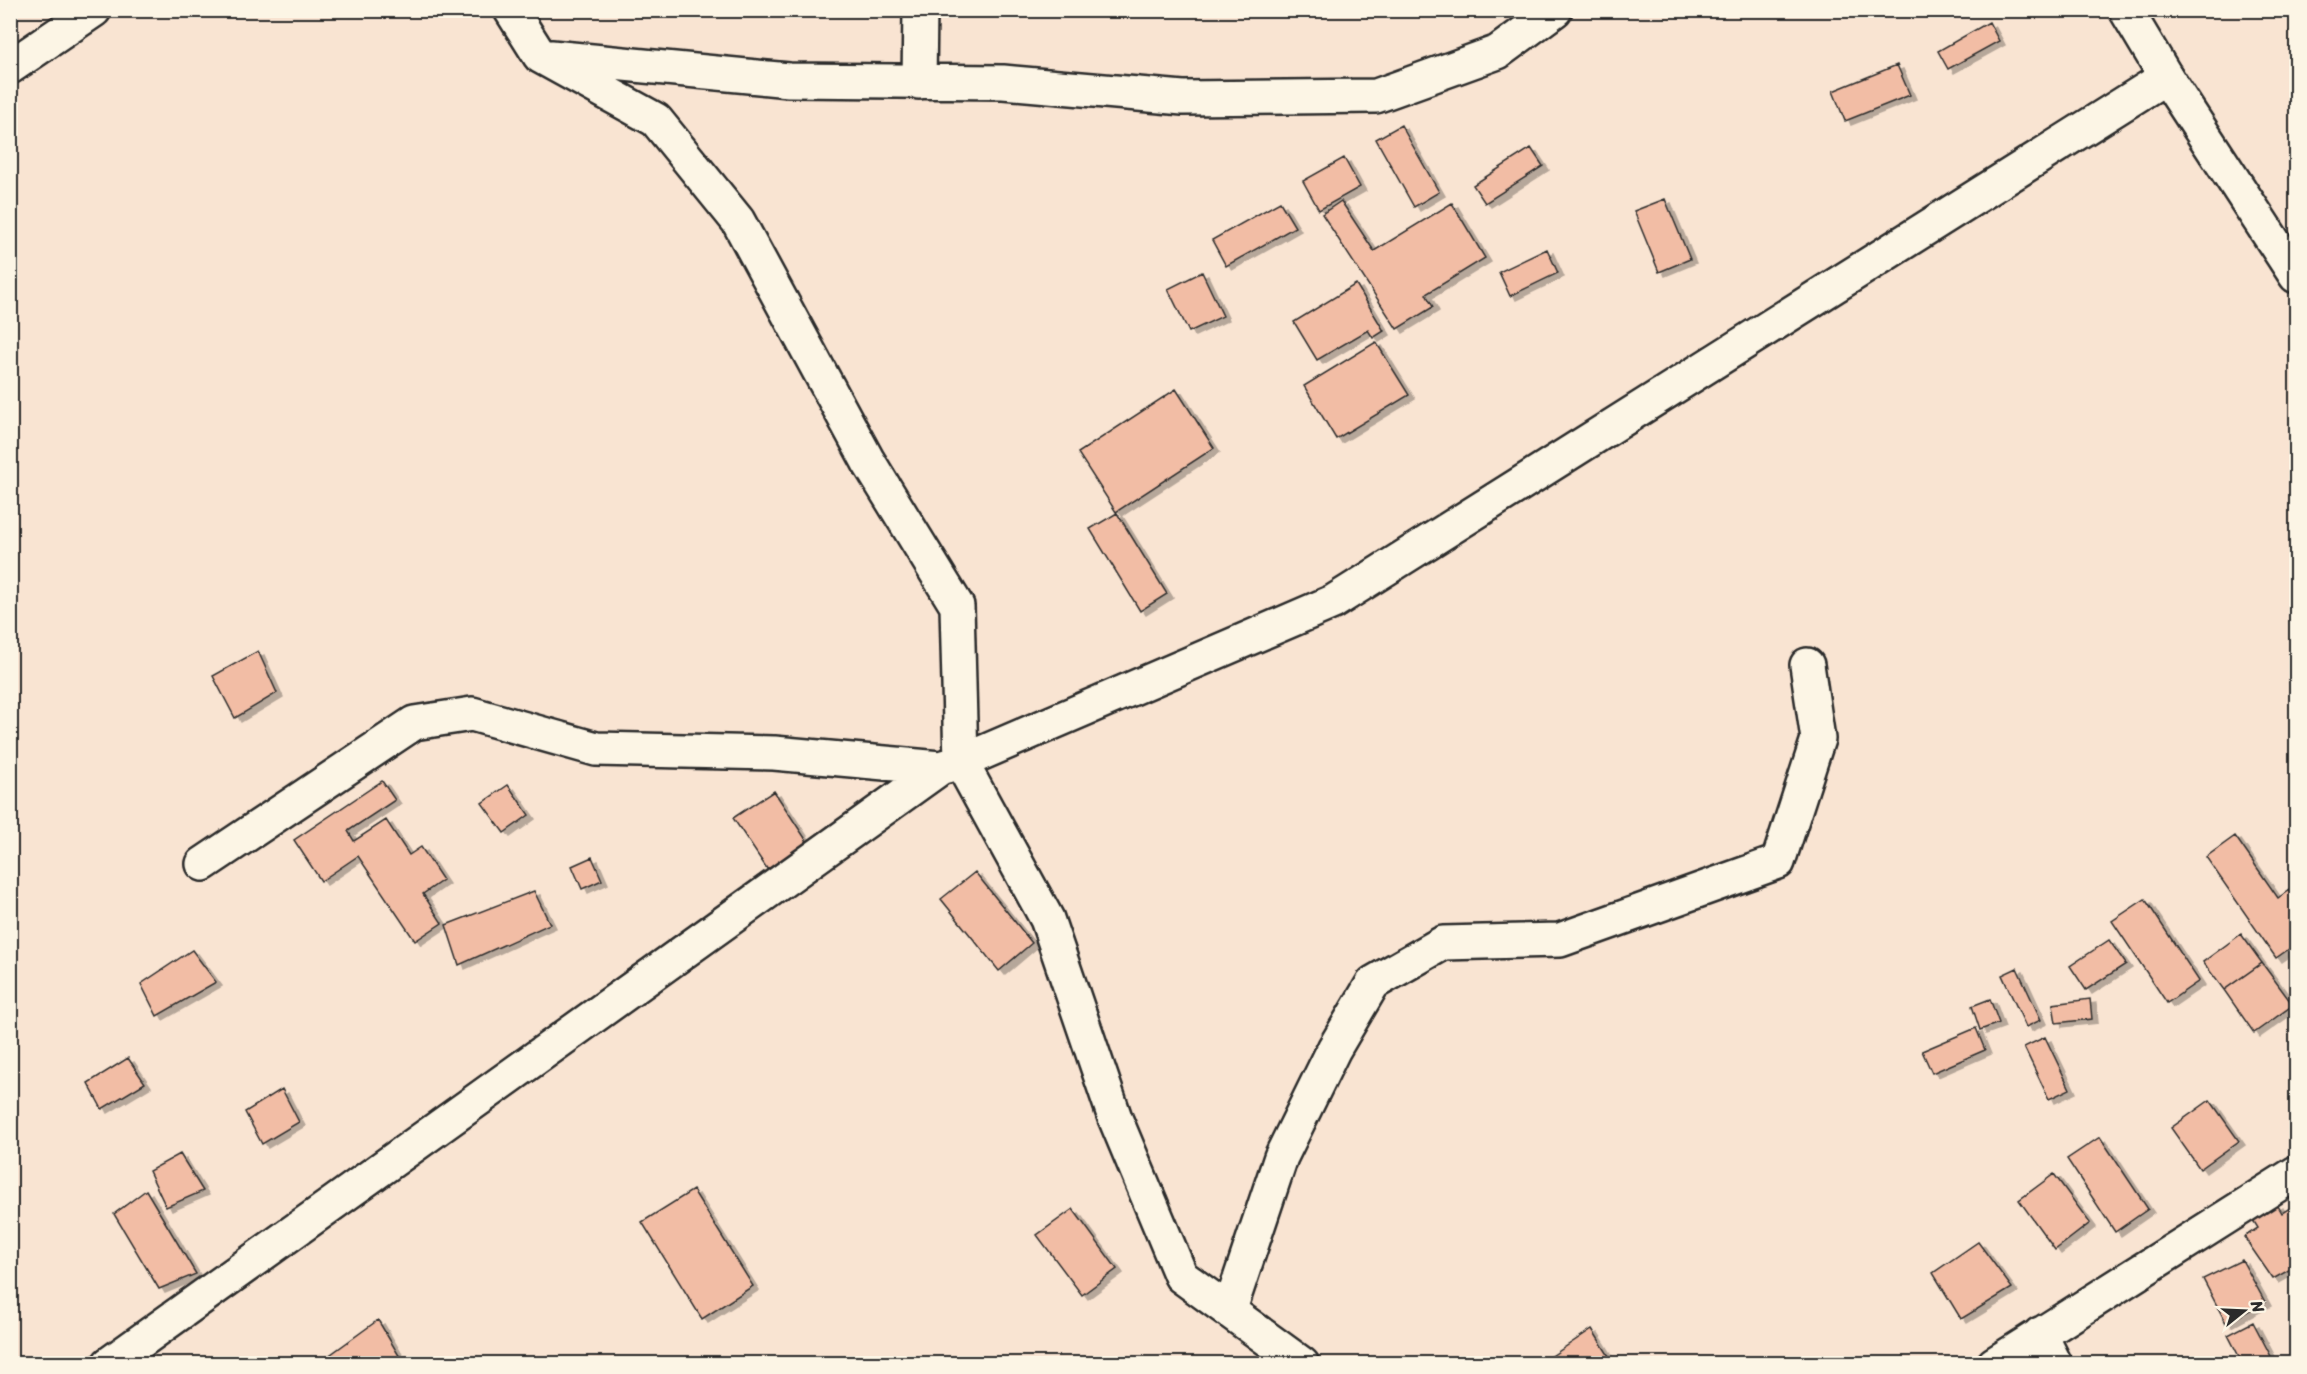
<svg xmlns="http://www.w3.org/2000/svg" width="2307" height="1374" font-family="Sriracha,sans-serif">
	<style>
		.building { fill: #f2bda5; stroke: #2b2b2b; stroke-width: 1.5; filter: url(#shadow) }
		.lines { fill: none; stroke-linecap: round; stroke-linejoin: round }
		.minor-casing { stroke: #2b2b2b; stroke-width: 38 }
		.major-casing { stroke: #2b2b2b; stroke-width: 38 }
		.minor { stroke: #fcf5e5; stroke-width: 33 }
		.major { stroke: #fcf5e5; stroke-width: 33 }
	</style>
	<defs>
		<filter id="shadow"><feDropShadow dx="6" dy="4" stdDeviation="0" flood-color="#0004"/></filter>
	</defs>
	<rect width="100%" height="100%" fill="#f9e4d2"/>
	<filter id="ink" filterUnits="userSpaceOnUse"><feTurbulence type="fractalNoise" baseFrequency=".0167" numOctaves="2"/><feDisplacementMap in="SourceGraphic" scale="12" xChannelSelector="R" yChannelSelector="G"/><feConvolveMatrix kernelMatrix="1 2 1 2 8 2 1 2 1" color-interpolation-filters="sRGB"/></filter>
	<g filter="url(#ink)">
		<path class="building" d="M 1989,22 L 1999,41 L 1948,69 L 1938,51 Z
			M 1897,65 L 1910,95 L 1845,121 L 1833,91 Z
			M 1401,125 L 1439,192 L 1414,207 L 1376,139 Z
			M 1531,148 L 1543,166 L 1485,203 L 1473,185 Z
			M 1344,158 L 1360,187 L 1319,210 L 1303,181 Z
			M 1665,199 L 1690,259 L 1659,272 L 1634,211 Z
			M 1341,201 L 1374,251 L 1452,203 L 1485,258 L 1426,294 L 1433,307 L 1397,329 L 1322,214 Z
			M 1280,202 L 1295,227 L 1226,266 L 1212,240 Z
			M 1547,249 L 1558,273 L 1510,296 L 1499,272 Z
			M 1202,272 L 1223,316 L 1189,332 L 1168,289 Z
			M 1356,284 L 1384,331 L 1373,338 L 1368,330 L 1317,360 L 1294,322 Z
			M 1376,342 L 1409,395 L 1336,439 L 1304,386 Z
			M 1176,389 L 1214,448 L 1116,512 L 1078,453 Z
			M 1117,513 L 1167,594 L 1140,611 L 1090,529 Z
			M 258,651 L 277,693 L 235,718 L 213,676 Z
			M 382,781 L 395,800 L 348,831 L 354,841 L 386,820 L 409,855 L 421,847 L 443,880 L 423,894 L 442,923 L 415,941 L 358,856 L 321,881 L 294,840 Z
			M 508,785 L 529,815 L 504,833 L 482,803 Z
			M 774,791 L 822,864 L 782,891 L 733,818 Z
			M 2235,836 L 2278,898 L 2289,890 L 2296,900 L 2296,944 L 2276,958 L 2206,857 Z
			M 592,857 L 602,880 L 582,889 L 572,866 Z
			M 975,872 L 1032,943 L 999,971 L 941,899 Z
			M 534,891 L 550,924 L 459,965 L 446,925 Z
			M 2145,899 L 2199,981 L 2167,1003 L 2112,921 Z
			M 2241,934 L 2262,963 L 2224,990 L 2203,962 Z
			M 2109,940 L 2126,964 L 2086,990 L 2070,966 Z
			M 192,950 L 216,982 L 157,1016 L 141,984 Z
			M 2262,963 L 2293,1005 L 2254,1033 L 2224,990 Z
			M 2017,968 L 2041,1020 L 2026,1027 L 2002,975 Z
			M 1990,999 L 1999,1023 L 1980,1030 L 1972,1006 Z
			M 2090,999 L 2092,1019 L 2056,1023 L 2053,1004 Z
			M 1976,1028 L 1985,1050 L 1932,1073 L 1922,1051 Z
			M 2045,1037 L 2070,1089 L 2049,1099 L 2024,1047 Z
			M 128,1058 L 145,1083 L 102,1109 L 88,1083 Z
			M 282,1089 L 299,1122 L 262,1144 L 245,1112 Z
			M 2210,1100 L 2239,1141 L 2200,1169 L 2171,1128 Z
			M 2100,1137 L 2148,1209 L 2115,1232 L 2067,1159 Z
			M 180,1154 L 203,1191 L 166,1207 L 149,1171 Z
			M 2054,1174 L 2090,1223 L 2055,1250 L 2019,1200 Z
			M 146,1190 L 196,1274 L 159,1289 L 114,1214 Z
			M 693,1190 L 753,1286 L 702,1319 L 642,1222 Z
			M 2277,1204 L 2282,1213 L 2293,1206 L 2296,1212 L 2296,1266 L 2273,1279 L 2244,1237 L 2258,1228 L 2253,1220 Z
			M 1073,1209 L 1117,1269 L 1082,1295 L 1037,1235 Z
			M 1978,1242 L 2012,1288 L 1961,1319 L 1933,1273 Z
			M 2242,1260 L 2265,1302 L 2226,1323 L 2203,1279 Z
			M 378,1320 L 404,1364 L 331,1364 L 327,1357 Z
			M 2253,1322 L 2275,1364 L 2243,1364 L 2228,1335 Z
			M 1592,1329 L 1614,1364 L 1540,1364 Z"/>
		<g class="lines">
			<defs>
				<path id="minor" d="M 511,10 L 540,56 L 656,120 L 738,221 L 868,461 L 957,606 L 961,762 L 1047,919 L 1115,1118 L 1181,1276 L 1302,1364
					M 551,57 L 789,80 L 1003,82 L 1183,98 L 1376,96 L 1498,52 L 1555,10
					M 10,67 L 94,10
					M 919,82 L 920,10
					M 203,864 L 414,723 L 472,714 L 596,749 L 774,753 L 940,768
					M 1230,1309 L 1281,1157 L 1334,1049 L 1373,983 L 1443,943 L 1560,940 L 1778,862 L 1818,739 L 1807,665
					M 2040,1334 L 2055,1364
					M 109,1364 L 940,768 L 961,762 L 1333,602 L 2166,77
					M 1994,1364 L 2296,1173"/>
				<path id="major" d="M 2126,10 L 2166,77 L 2296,276"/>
			</defs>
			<use href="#minor" class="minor-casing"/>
			<use href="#major" class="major-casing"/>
			<use href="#minor" class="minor"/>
			<use href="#major" class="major"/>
		</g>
	</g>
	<rect width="2307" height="1374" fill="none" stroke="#fcf5e5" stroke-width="36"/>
	<rect x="18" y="18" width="2271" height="1338" fill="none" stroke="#2b2b2b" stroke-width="2" filter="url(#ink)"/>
	<g transform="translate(2244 1311) rotate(72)" stroke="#fcf5e5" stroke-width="4.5" paint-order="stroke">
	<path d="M0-4.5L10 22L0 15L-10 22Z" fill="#2b2b2b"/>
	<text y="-9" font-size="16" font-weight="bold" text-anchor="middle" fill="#2b2b2b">N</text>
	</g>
</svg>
